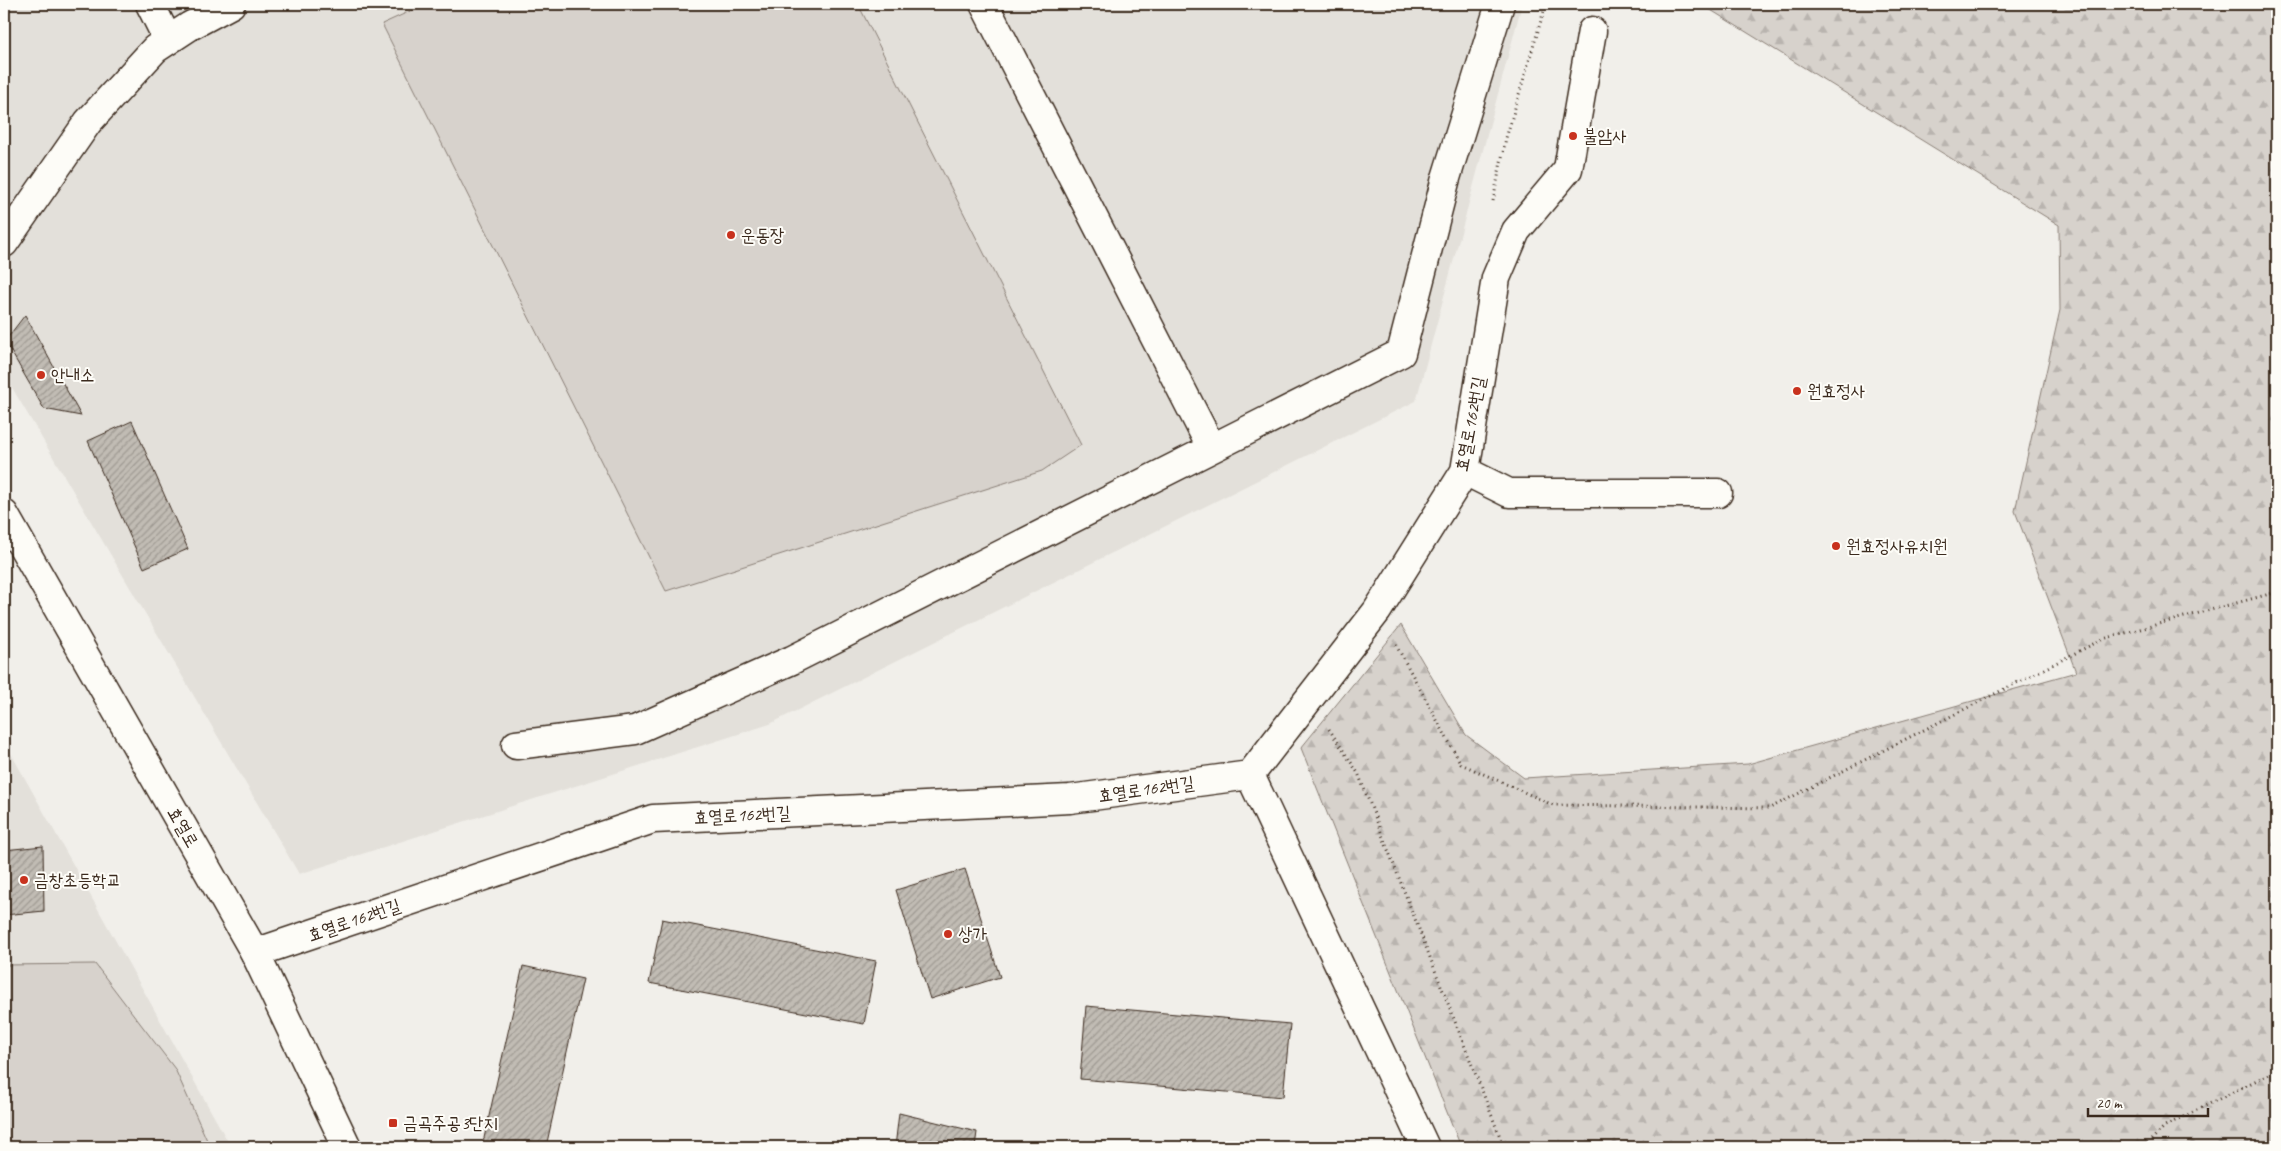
<svg xmlns="http://www.w3.org/2000/svg" width="2281" height="1151" font-family="Caveat,'Poor Story',sans-serif">
	<style>
		.built { fill: #e3e0da }
		.green { fill: #d7d2cc; stroke: #897e75 }
		.forest { fill: url(#forest-firs); stroke: #897e75 }
		.building { fill: url(#building-hatch); stroke: #3b2a1e }
		.lines { fill: none; stroke-linecap: round; stroke-linejoin: round }
		.minor-casing { stroke: #3b2a1e; stroke-width: 31 }
		.major-casing { stroke: #3b2a1e; stroke-width: 31 }
		.path { stroke: #3b2a1e; stroke-width: 3; stroke-dasharray: 1 4; stroke-linecap: butt }
		.minor { stroke: #fdfcf7; stroke-width: 28 }
		.major { stroke: #fdfcf7; stroke-width: 28 }
		.poi-dot { fill: #c8321e; stroke: #fdfcf7; stroke-width: 2 }
		.labels { text-anchor: middle; stroke-width: 4; stroke-linejoin: round; paint-order: stroke }
		.poi-label { font-size: 18px; fill: #3b2a1e; stroke: #fdfcf7; text-anchor: start }
		.street-label { font-size: 18px; fill: #3b2a1e; stroke: #fdfcf7 }
	</style>
	<defs>
		<pattern id="forest-firs" width="22" height="20" patternUnits="userSpaceOnUse" patternTransform="scale(1.25)"><rect width="22" height="20" fill="#d7d2cc"/><path d="M5 1l3.5 6h-7zM16 11l3.5 6h-7z" fill="#b9b4af"/></pattern>
		<pattern id="building-hatch" width="6" height="6" patternUnits="userSpaceOnUse" patternTransform="scale(1.25)"><rect width="6" height="6" fill="#c1bcb4"/><path d="M-1 1l2-2M0 6l6-6M5 7l2-2" fill="none" stroke="#9e9992"/></pattern>
	</defs>
	<rect width="100%" height="100%" fill="#f1efea"/>
	<filter id="ink" filterUnits="userSpaceOnUse"><feTurbulence type="fractalNoise" baseFrequency=".02" numOctaves="2"/><feDisplacementMap in="SourceGraphic" scale="10" xChannelSelector="R" yChannelSelector="G"/><feConvolveMatrix kernelMatrix="1 2 1 2 8 2 1 2 1" color-interpolation-filters="sRGB"/></filter>
	<g filter="url(#ink)">
		<path class="built" d="M 4,4 L 1522,4 L 1416,401 L 770,724 L 299,874 L 4,374 Z
			M 4,741 L 231,1147 L 4,1147 Z"/>
		<path class="green" d="M 426,4 L 858,4 L 1081,445 L 1042,471 L 666,591 L 382,24 Z
			M 95,964 L 175,1069 L 210,1147 L 4,1147 L 4,965 Z"/>
		<path class="forest" d="M 1701,4 L 2277,4 L 2277,1147 L 1461,1147 L 1301,748 L 1401,625 L 1466,735 L 1524,778 L 1748,764 L 2076,672 L 2015,511 L 2060,310 L 2059,225 Z"/>
		<path class="building" d="M 25,315 L 81,416 L 44,409 L 5,341 Z
			M 132,421 L 188,549 L 144,568 L 88,441 Z
			M 43,846 L 44,911 L 4,915 L 4,850 Z
			M 965,869 L 1000,977 L 930,999 L 896,890 Z
			M 662,919 L 876,961 L 864,1024 L 649,983 Z
			M 523,966 L 583,979 L 546,1147 L 482,1147 Z
			M 1086,1006 L 1290,1024 L 1283,1097 L 1080,1079 Z
			M 899,1113 L 977,1132 L 975,1147 L 895,1147 Z"/>
		<g class="lines">
			<defs>
				<path id="minor" d="M 150,4 L 168,40
					M 984,4 L 1211,447
					M 4,243 L 88,122 L 155,49 L 190,26 L 231,4
					M 1465,471 L 1509,493 L 1718,493
					M 516,745 L 635,730 L 792,660 L 1401,353 L 1446,178 L 1500,4
					M 1250,775 L 1377,611 L 1465,471 L 1496,278 L 1516,231 L 1568,169 L 1592,31
					M 255,953 L 653,819 L 1070,799 L 1250,775 L 1425,1147"/>
				<path id="major" d="M 4,514 L 255,953 L 347,1147"/>
			</defs>
			<use href="#minor" class="minor-casing"/>
			<use href="#major" class="major-casing"/>
			<path class="path" d="M 1493,201 L 1506,138 L 1546,4
				M 1396,645 L 1461,764 L 1553,805 L 1770,808 L 2103,639 L 2277,592
				M 1329,729 L 1358,773 L 1504,1147
				M 2144,1147 L 2165,1126 L 2277,1070"/>
			<use href="#minor" class="minor"/>
			<use href="#major" class="major"/>
		</g>
	</g>
	<g class="poi-dot">
		<circle cx="1573" cy="136" r="5"/>
		<circle cx="731" cy="235" r="5"/>
		<circle cx="41" cy="375" r="5"/>
		<circle cx="1797" cy="391" r="5"/>
		<circle cx="1836" cy="546" r="5"/>
		<circle cx="24" cy="880" r="5"/>
		<circle cx="948" cy="934" r="5"/>
		<rect x="388" y="1118" width="10" height="10" rx="2.5"/>
	</g>
	<g class="labels">
		<g class="poi-label">
			<text x="1583" y="142">불암사</text>
			<text x="741" y="241">운동장</text>
			<text x="51" y="381">안내소</text>
			<text x="1807" y="397">원효정사</text>
			<text x="1846" y="552">원효정사유치원</text>
			<text x="34" y="886">금창초등학교</text>
			<text x="958" y="940">상가</text>
			<text x="403" y="1129">금곡주공3단지</text>
		</g>
		<g class="street-label">
			<text transform="translate(1470 424) rotate(-79)" y="6">효열로162번길</text>
			<text transform="translate(1146 789) rotate(-8)" y="6">효열로162번길</text>
			<text transform="translate(742 815) rotate(-3)" y="6">효열로162번길</text>
			<text transform="translate(183 827) rotate(60)" y="6">효열로</text>
			<text transform="translate(354 920) rotate(-19)" y="6">효열로162번길</text>
		</g>
	</g>
	<rect width="2281" height="1151" fill="none" stroke="#fdfcf7" stroke-width="20"/>
	<rect x="10" y="10" width="2261" height="1131" fill="none" stroke="#3b2a1e" stroke-width="2" filter="url(#ink)"/>
	<path d="M2088 1108v8h120v-8" fill="none" stroke="#3b2a1e" stroke-width="2.5"/>
	<text x="2096" y="1108" font-size="15" fill="#3b2a1e" stroke="#fdfcf7" stroke-width="4" paint-order="stroke">20 m</text>
</svg>
